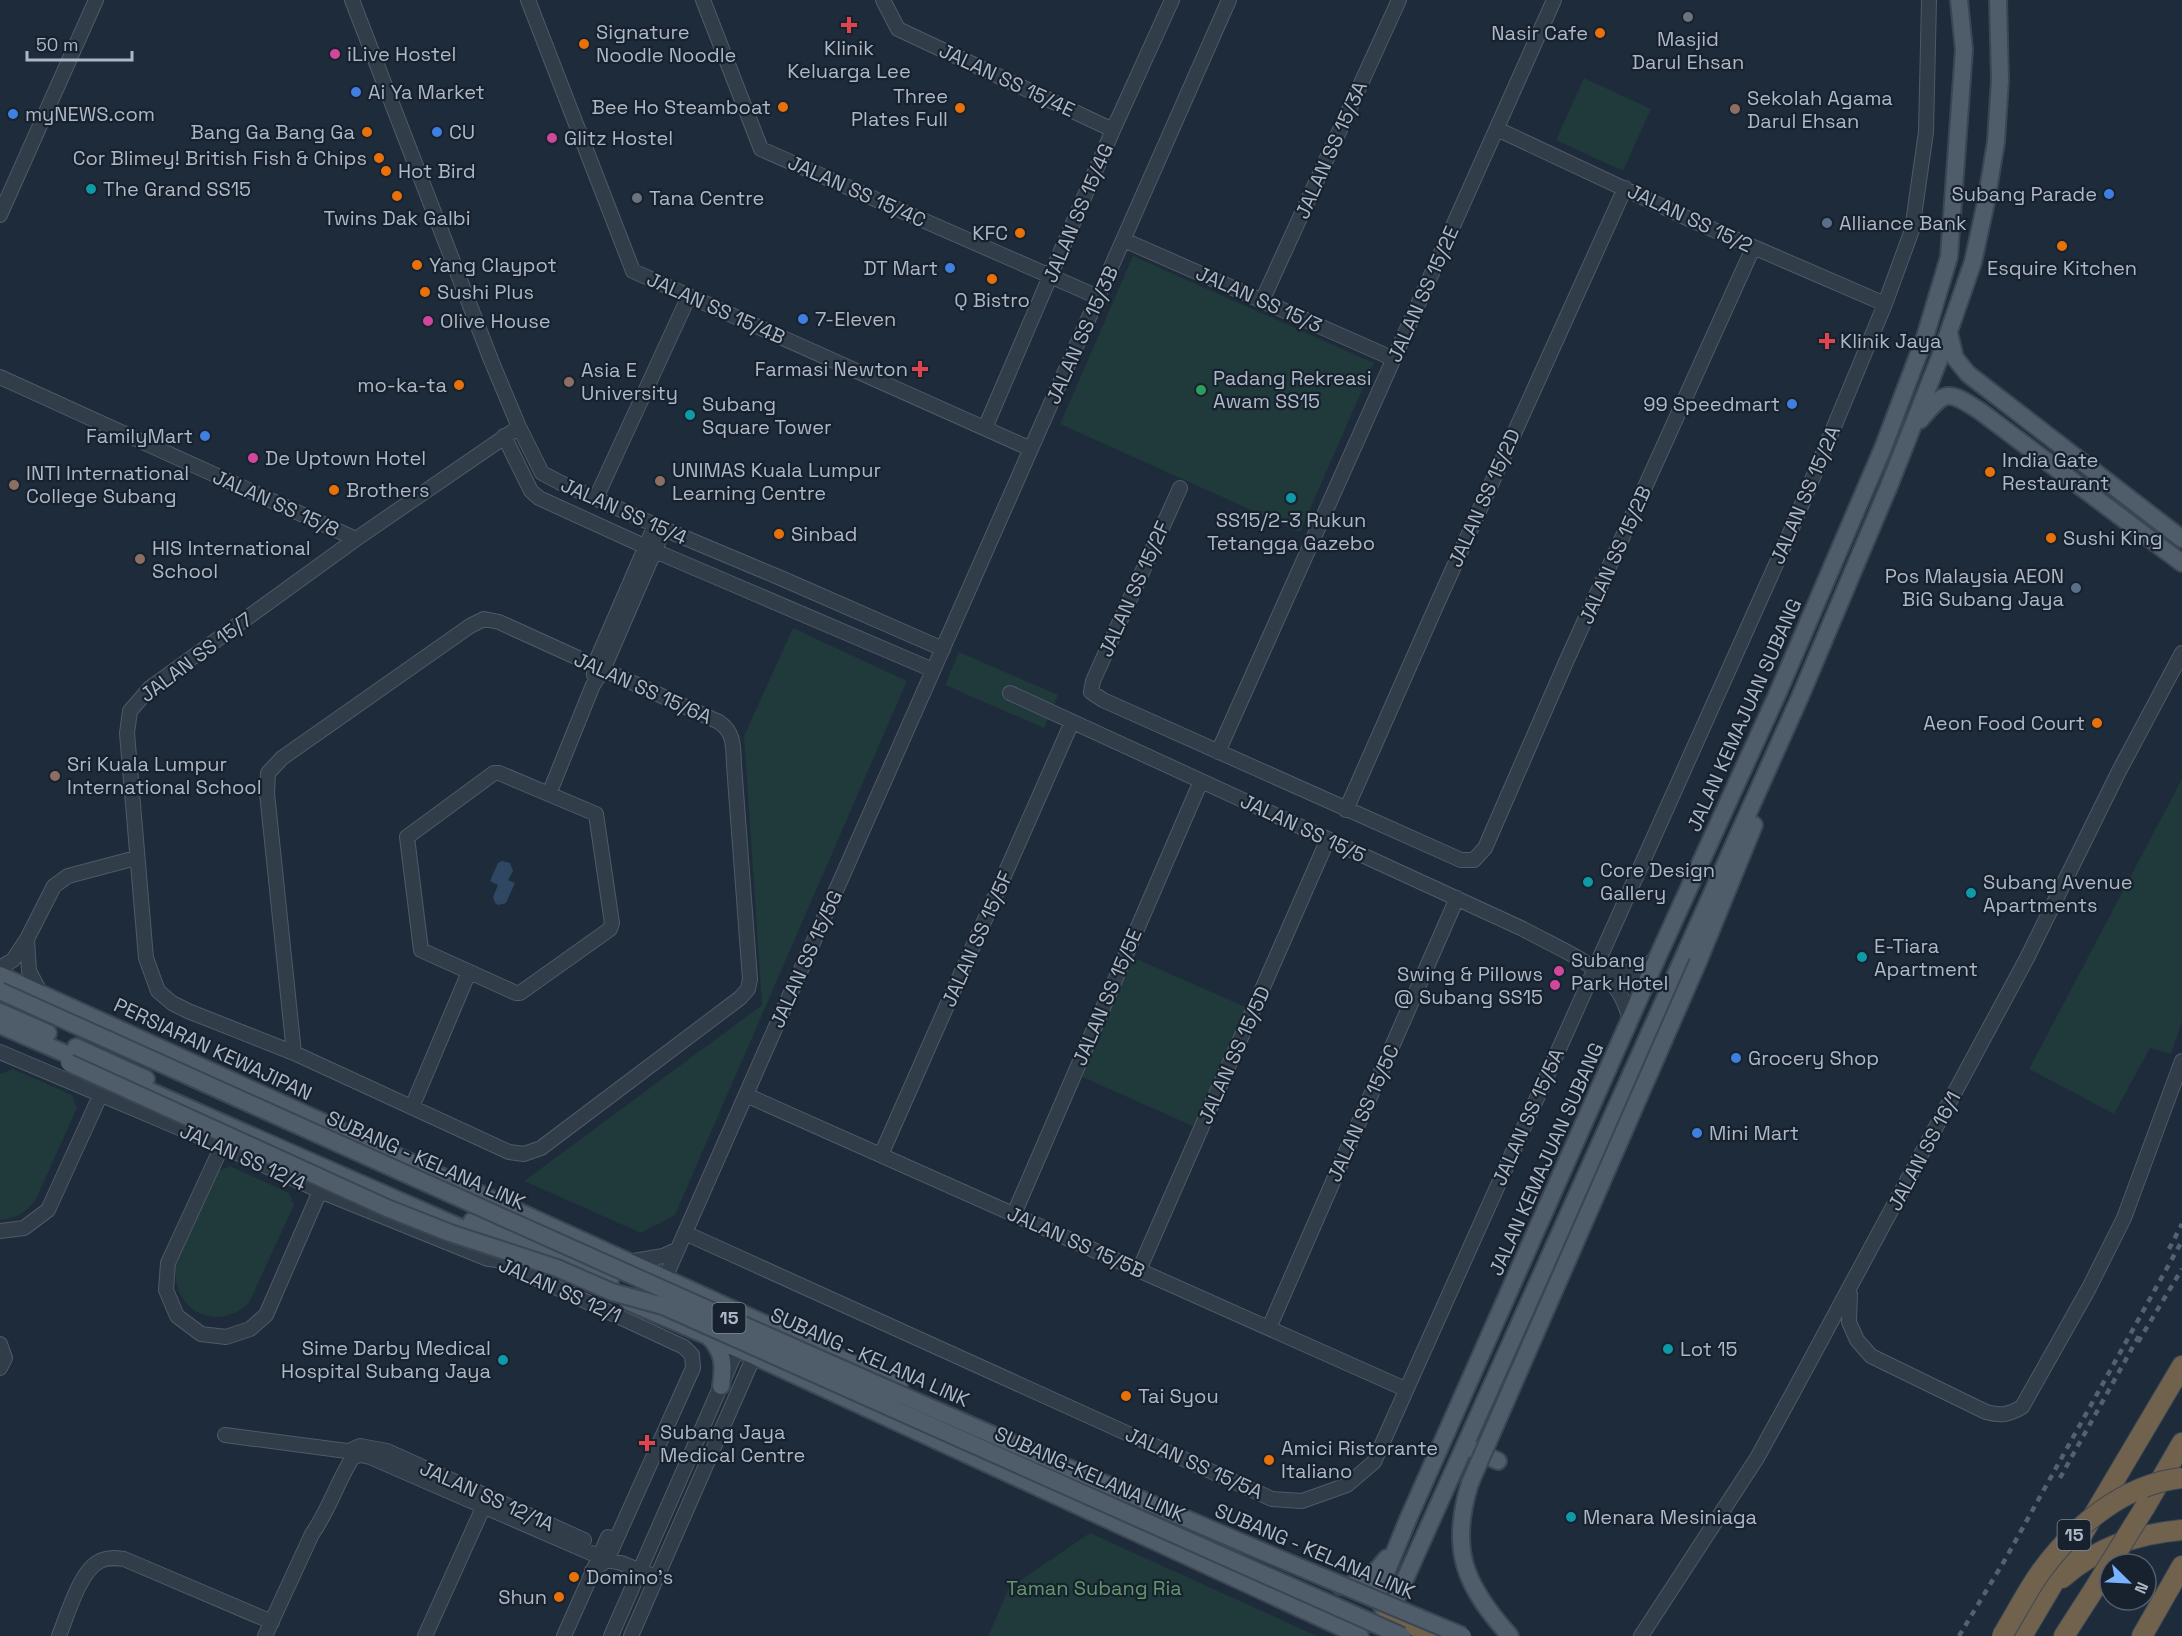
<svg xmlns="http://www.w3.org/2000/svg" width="2182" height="1636" font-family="'Space Grotesk',sans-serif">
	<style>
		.green { fill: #20393b }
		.water { fill: #2f4763 }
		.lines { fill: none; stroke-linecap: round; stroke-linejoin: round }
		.minor-casing { stroke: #4f5a68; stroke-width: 16 }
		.major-casing { stroke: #3b4653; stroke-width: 20 }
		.highway-casing { stroke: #3c4754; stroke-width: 22 }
		.minor { stroke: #323d4a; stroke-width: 14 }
		.major { stroke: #4f5c6a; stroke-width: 16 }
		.highway { stroke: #71624e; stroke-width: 20 }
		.rail { stroke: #536171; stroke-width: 4.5; stroke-dasharray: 6 6; stroke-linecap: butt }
		.major-bridge-casing { stroke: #3b4653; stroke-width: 20; stroke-linecap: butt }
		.highway-bridge-casing { stroke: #3c4754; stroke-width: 22; stroke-linecap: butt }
		.major-bridge { stroke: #4f5c6a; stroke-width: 16 }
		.highway-bridge { stroke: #71624e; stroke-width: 20 }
		.worship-dot { fill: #6b7280; stroke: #17222e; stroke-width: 2 }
		.health-dot { fill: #e0444e; stroke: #17222e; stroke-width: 2 }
		.food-dot { fill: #e8710a; stroke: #17222e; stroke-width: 2 }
		.hotel-dot { fill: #d1479c; stroke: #17222e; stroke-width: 2 }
		.shop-dot { fill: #3f7fe0; stroke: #17222e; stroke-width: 2 }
		.education-dot { fill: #8d6e63; stroke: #17222e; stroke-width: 2 }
		.culture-dot { fill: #0f9aa8; stroke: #17222e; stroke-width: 2 }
		.service-dot { fill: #5c6f8a; stroke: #17222e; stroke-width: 2 }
		.leisure-dot { fill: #2e9e5b; stroke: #17222e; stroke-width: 2 }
		.labels { text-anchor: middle; stroke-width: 4.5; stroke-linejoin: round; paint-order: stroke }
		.shield { fill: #17222e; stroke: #7f8a99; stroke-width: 1.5 }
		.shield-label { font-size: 18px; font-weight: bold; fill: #acb7c7 }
		.poi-label { font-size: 20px; fill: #acb7c7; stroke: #17222e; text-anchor: start }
		.street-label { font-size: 20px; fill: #acb7c7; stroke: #17222e }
		.park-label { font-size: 20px; fill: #61996c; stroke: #17222e }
	</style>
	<rect width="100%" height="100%" fill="#1e2b3a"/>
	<path class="green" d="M 1584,78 L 1651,109 L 1623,171 L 1556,140 Z
		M 1133,256 L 1374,363 L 1300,532 L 1060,424 Z
		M 793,628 L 907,681 L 675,1215 L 641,1233 L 524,1181 L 762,1005 L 744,736 Z
		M 959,652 L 1058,695 L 1044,728 L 945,685 Z
		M 2182,779 L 2182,1021 L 2171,1054 L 2150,1048 L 2114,1114 L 2029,1069 Z
		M 1132,957 L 1250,1009 L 1197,1128 L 1080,1076 Z
		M 13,1069 L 72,1095 L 77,1108 L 36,1199 C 27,1212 16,1219 0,1220 L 0,1074 Z
		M 230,1166 L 289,1193 L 294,1205 L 249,1303 C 215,1335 167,1308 177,1262 L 218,1171 Z
		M 1090,1533 L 1317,1636 L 988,1636 L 1009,1588 Z"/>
	<path class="water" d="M 502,861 L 510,863 L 513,871 L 508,880 L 515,883 L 506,903 L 498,905 L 495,903 L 493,897 L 498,885 L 490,881 L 498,863 Z"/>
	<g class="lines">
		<defs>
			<path id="minor" d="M 352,0 L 491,360 L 519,427 L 542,473 L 561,483 L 664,529 L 783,579 L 943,649
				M 528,0 L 633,271 L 1031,449
				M 703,0 L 761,149 L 1098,297
				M 883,0 L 898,29 L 1113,130
				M 1497,129 L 1691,220 L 1885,304
				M 0,215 L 96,0
				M 1124,240 L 1394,359
				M 1262,301 L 1399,0
				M 0,377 L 356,539
				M 985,428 L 1113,130 L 1172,0
				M 504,436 L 531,491 L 539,498 L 655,551 L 933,670
				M 1180,488 L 1093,681 L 1091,692 L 1103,700 L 1461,860 L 1474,860 L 1485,848 L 1566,662 L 1753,248
				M 596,498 L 689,296
				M 594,675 L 594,666 L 655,525
				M 1010,693 L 1523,929 C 1554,946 1590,960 1614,986 C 1623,995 1626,1009 1631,1020
				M 1218,752 L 1554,0
				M 494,773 L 499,773 L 596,814 L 612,923 L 610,929 L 520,993 L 516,993 L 421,950 L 407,837 Z
				M 549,794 L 593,685 L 603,670 L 664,529
				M 1346,810 L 1437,604 L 1625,188
				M 27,939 L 29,971 L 41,994
				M 1594,967 L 1636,974 L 1655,959
				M 0,968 L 13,960 L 27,939 L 54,886 L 68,876 L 136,858
				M 0,1052 L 222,1146 L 320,1191 L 488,1259 L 497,1260 L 684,1347 L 692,1355 L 693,1368 L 607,1560 L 592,1571
				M 294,1053 L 267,793 L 268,773 L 282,758 L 470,626 L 484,619 L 499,622 L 719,722 C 735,733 733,747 734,765 L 750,979 L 748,989 L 740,998 L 541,1148 L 524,1154 L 509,1152 L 294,1053 L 188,1011 L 172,1003 L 158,991 L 146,958 L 127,733 L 130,711 L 150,688 L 356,539 L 519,427
				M 746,1095 L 1405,1389
				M 412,1107 L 469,972
				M 222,1146 L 168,1263 L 166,1290 L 177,1316 L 201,1334 L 226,1337 L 250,1329 L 266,1315 L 320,1191
				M 881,1155 L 1072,722
				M 1014,1214 L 1201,781
				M 0,1231 L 24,1228 L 48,1210 L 100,1096
				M 685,1233 L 1272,1499 L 1302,1501 L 1347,1485 L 1374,1462 L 1790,533 L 1885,304 L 1912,230 L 1926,132 L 1929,0
				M 628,1262 L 663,1256 L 678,1249
				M 1139,1270 L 1328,839
				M 665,1278 L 1229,0
				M 1850,1294 L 1849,1322 L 1857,1340 L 1871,1356 L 1986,1412 C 2001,1416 2008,1415 2022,1407 L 2089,1288 L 2124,1218 L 2182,1061
				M 1269,1328 L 1457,898
				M 0,1344 L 5,1358 L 0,1368
				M 225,1435 L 347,1451 L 353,1457
				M 351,1450 L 360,1446 L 387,1451 L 584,1540
				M 353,1457 L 361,1455 L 370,1457 L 607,1560 L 621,1563 L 658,1578
				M 59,1636 C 67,1616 80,1570 100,1561 C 108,1557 116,1558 124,1559 L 272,1622
				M 265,1636 L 312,1534 C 329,1510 337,1482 353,1457
				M 425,1636 L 487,1499
				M 564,1636 L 608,1537
				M 611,1636 L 737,1349
				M 631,1636 L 754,1356
				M 1641,1636 L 1757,1458 L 1790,1398 L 2027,958 L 2118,773 L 2182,653"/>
			<path id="major" d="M 1949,333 L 1955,358 L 1968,374 L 2182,539
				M 1920,420 C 1946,389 1947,390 1980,411 L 2182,563
				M 1698,962 L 1754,825
				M 0,975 L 899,1385
				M 0,1012 L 48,1033
				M 0,1025 L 87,1063
				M 76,1047 L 146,1079
				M 127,1081 L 482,1237
				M 472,1221 L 610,1282
				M 629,1302 L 754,1356 L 1360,1636
				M 709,1337 C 724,1352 724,1366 721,1386
				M 1472,1449 L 1498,1461
				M 1470,1483 C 1449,1550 1465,1586 1510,1636
				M 1340,1586 C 1366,1585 1371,1578 1387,1558
				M 1384,1610 L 1377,1597 L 1379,1590 L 1409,1517 L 1658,956 L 1777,695 L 1883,448 L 1925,337 L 1949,257 L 1964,50 L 1959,0
				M 1333,1623 C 1352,1624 1373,1627 1389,1615 L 1800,697 L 1889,486 L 1940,357 L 1973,262 L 1986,202 L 1996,142 L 2000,80 L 1998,0"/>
			<path id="highway" d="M 2145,1507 L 2182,1443
				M 2062,1578 C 2097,1547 2137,1534 2182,1530
				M 1389,1615 L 1440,1636
				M 2022,1636 L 2182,1366
				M 2064,1636 L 2091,1594
				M 2142,1636 L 2182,1566"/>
		</defs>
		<use href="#minor" class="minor-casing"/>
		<use href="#major" class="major-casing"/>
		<use href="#highway" class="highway-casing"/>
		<use href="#minor" class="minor"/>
		<use href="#major" class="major"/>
		<use href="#highway" class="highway"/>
		<path class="rail" d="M 2169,1249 L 2182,1224
			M 2138,1342 L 2182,1269
			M 2060,1478 L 2140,1334
			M 1959,1636 L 2006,1558 L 2182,1241"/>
		<defs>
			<path id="major-bridge" d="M 0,991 C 486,1210 971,1431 1463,1636
				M 69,1063 L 387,1208 L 450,1233 L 557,1268 L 612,1292 L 663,1306 L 1402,1636
				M 1470,1483 L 1698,962"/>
			<path id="highway-bridge" d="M 2091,1594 L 2145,1507
				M 2002,1636 C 2015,1615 2026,1593 2040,1573 C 2073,1527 2124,1484 2182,1478"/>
		</defs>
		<use href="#major-bridge" class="major-bridge-casing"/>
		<use href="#highway-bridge" class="highway-bridge-casing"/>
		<use href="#major-bridge" class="major-bridge"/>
		<use href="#highway-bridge" class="highway-bridge"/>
	</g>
	<g class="worship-dot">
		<circle cx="1688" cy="17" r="6"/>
		<circle cx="637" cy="198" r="6"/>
	</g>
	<g class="health-dot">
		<path d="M846 16h6v6h6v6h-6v6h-6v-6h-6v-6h6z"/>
		<path d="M1824 332h6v6h6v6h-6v6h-6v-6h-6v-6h6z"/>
		<path d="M917 360h6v6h6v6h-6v6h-6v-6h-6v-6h6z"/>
		<path d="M644 1434h6v6h6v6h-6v6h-6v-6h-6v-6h6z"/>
	</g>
	<g class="food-dot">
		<circle cx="1600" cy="33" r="6"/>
		<circle cx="584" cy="44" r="6"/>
		<circle cx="783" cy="107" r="6"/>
		<circle cx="960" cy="108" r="6"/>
		<circle cx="367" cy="132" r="6"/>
		<circle cx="379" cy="158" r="6"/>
		<circle cx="386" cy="171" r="6"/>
		<circle cx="397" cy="196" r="6"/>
		<circle cx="1020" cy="233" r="6"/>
		<circle cx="2062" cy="246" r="6"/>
		<circle cx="417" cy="265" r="6"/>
		<circle cx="992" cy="279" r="6"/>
		<circle cx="425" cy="292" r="6"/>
		<circle cx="459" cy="385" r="6"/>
		<circle cx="1990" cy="472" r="6"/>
		<circle cx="334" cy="490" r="6"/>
		<circle cx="779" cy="534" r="6"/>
		<circle cx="2051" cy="538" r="6"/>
		<circle cx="2097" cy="723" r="6"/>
		<circle cx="1126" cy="1396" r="6"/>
		<circle cx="1269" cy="1460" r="6"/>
		<circle cx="574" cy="1577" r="6"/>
		<circle cx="559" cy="1597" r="6"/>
	</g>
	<g class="hotel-dot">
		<circle cx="335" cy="54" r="6"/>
		<circle cx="552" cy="138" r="6"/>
		<circle cx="428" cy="321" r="6"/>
		<circle cx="253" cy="458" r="6"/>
		<circle cx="1559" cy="971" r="6"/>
		<circle cx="1555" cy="985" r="6"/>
	</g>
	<g class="shop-dot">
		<circle cx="356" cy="92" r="6"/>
		<circle cx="13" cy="114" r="6"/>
		<circle cx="437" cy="132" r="6"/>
		<circle cx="2109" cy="194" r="6"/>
		<circle cx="950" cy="268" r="6"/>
		<circle cx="803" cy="319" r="6"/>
		<circle cx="1792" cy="404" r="6"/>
		<circle cx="205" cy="436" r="6"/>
		<circle cx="1736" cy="1058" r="6"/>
		<circle cx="1697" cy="1133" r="6"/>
	</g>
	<g class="education-dot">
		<circle cx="1735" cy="109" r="6"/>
		<circle cx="569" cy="382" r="6"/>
		<circle cx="660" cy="481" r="6"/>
		<circle cx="14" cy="485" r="6"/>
		<circle cx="140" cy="559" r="6"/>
		<circle cx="55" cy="776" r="6"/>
	</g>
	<g class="culture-dot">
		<circle cx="91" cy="189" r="6"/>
		<circle cx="690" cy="415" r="6"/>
		<circle cx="1291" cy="498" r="6"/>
		<circle cx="1588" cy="882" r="6"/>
		<circle cx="1971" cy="893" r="6"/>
		<circle cx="1862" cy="957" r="6"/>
		<circle cx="1668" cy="1349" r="6"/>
		<circle cx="503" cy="1360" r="6"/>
		<circle cx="1571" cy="1517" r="6"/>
	</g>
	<g class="service-dot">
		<circle cx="1827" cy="223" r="6"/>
		<circle cx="2076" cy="588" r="6"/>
	</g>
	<circle class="leisure-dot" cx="1201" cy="390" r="6"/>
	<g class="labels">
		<g class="shield">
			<rect x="712.5" y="1303" width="33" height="30" rx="4.5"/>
			<rect x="2057.5" y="1520" width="33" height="30" rx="4.5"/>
		</g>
		<g class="shield-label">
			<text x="729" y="1324">15</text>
			<text x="2074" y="1541">15</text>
		</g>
		<g class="poi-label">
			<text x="596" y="39">Signature<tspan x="596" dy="23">Noodle Noodle</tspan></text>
			<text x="1588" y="40" text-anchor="end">Nasir Cafe</text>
			<text x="1688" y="46" text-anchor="middle">Masjid<tspan x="1688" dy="23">Darul Ehsan</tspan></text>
			<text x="849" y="55" text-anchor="middle">Klinik<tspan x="849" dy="23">Keluarga Lee</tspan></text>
			<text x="347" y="61">iLive Hostel</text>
			<text x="368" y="99">Ai Ya Market</text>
			<text x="948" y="103" text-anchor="end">Three<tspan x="948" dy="23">Plates Full</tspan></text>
			<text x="1747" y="105">Sekolah Agama<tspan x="1747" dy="23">Darul Ehsan</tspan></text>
			<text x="771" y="114" text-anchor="end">Bee Ho Steamboat</text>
			<text x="25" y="121">myNEWS.com</text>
			<text x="355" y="139" text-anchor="end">Bang Ga Bang Ga</text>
			<text x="449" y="139">CU</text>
			<text x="564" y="145">Glitz Hostel</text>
			<text x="367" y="165" text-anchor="end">Cor Blimey! British Fish &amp; Chips</text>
			<text x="398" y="178">Hot Bird</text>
			<text x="103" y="196">The Grand SS15</text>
			<text x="2097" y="201" text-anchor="end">Subang Parade</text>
			<text x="649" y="205">Tana Centre</text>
			<text x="397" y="225" text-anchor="middle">Twins Dak Galbi</text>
			<text x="1839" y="230">Alliance Bank</text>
			<text x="1008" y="240" text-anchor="end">KFC</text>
			<text x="429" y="272">Yang Claypot</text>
			<text x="938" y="275" text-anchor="end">DT Mart</text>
			<text x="2062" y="275" text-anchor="middle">Esquire Kitchen</text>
			<text x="437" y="299">Sushi Plus</text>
			<text x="992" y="307" text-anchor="middle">Q Bistro</text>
			<text x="815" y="326">7-Eleven</text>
			<text x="440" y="328">Olive House</text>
			<text x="1840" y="348">Klinik Jaya</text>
			<text x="908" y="376" text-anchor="end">Farmasi Newton</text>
			<text x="581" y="377">Asia E<tspan x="581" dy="23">University</tspan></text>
			<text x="1213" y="385">Padang Rekreasi<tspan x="1213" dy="23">Awam SS15</tspan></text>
			<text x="447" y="392" text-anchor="end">mo-ka-ta</text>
			<text x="702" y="411">Subang<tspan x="702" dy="23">Square Tower</tspan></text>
			<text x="1780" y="411" text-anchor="end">99 Speedmart</text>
			<text x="193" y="443" text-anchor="end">FamilyMart</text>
			<text x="265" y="465">De Uptown Hotel</text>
			<text x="2002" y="467">India Gate<tspan x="2002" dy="23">Restaurant</tspan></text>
			<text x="672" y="477">UNIMAS Kuala Lumpur<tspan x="672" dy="23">Learning Centre</tspan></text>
			<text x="26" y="480">INTI International<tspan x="26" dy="23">College Subang</tspan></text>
			<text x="346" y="497">Brothers</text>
			<text x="1291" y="527" text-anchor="middle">SS15/2-3 Rukun<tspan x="1291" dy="23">Tetangga Gazebo</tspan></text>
			<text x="791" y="541">Sinbad</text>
			<text x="2063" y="545">Sushi King</text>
			<text x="152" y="555">HIS International<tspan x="152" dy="23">School</tspan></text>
			<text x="2064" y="583" text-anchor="end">Pos Malaysia AEON<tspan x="2064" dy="23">BiG Subang Jaya</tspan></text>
			<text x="2085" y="730" text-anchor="end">Aeon Food Court</text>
			<text x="67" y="771">Sri Kuala Lumpur<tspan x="67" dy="23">International School</tspan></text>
			<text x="1600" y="877">Core Design<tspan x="1600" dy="23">Gallery</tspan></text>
			<text x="1983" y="889">Subang Avenue<tspan x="1983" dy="23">Apartments</tspan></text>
			<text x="1874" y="953">E-Tiara<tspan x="1874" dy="23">Apartment</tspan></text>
			<text x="1571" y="967">Subang<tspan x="1571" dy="23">Park Hotel</tspan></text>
			<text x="1543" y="981" text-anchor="end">Swing &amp; Pillows<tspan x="1543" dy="23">@ Subang SS15</tspan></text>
			<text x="1748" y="1065">Grocery Shop</text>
			<text x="1709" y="1140">Mini Mart</text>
			<text x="491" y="1355" text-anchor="end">Sime Darby Medical<tspan x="491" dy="23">Hospital Subang Jaya</tspan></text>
			<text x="1680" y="1356">Lot 15</text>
			<text x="1138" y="1403">Tai Syou</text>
			<text x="660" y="1439">Subang Jaya<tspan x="660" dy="23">Medical Centre</tspan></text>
			<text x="1281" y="1455">Amici Ristorante<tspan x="1281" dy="23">Italiano</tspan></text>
			<text x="1583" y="1524">Menara Mesiniaga</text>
			<text x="586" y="1584">Domino's</text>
			<text x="547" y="1604" text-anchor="end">Shun</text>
		</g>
		<g class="street-label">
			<text transform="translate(1007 80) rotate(25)" y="7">JALAN SS 15/4E</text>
			<text transform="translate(1331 150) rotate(-66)" y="7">JALAN SS 15/3A</text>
			<text transform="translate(857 191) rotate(24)" y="7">JALAN SS 15/4C</text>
			<text transform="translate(1078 213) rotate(-67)" y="7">JALAN SS 15/4G</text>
			<text transform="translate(1690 218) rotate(25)" y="7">JALAN SS 15/2</text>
			<text transform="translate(1423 294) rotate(-66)" y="7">JALAN SS 15/2E</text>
			<text transform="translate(1259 299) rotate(24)" y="7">JALAN SS 15/3</text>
			<text transform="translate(716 308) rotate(24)" y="7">JALAN SS 15/4B</text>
			<text transform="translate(1082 335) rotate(-66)" y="7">JALAN SS 15/3B</text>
			<text transform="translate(1805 495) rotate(-67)" y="7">JALAN SS 15/2A</text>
			<text transform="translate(1484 498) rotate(-66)" y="7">JALAN SS 15/2D</text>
			<text transform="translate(276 503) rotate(24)" y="7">JALAN SS 15/8</text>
			<text transform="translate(624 511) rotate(24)" y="7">JALAN SS 15/4</text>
			<text transform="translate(1615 555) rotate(-66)" y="7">JALAN SS 15/2B</text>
			<text transform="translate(1134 589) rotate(-66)" y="7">JALAN SS 15/2F</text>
			<text transform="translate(196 657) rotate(-37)" y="7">JALAN SS 15/7</text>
			<text transform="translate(643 688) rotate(24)" y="7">JALAN SS 15/6A</text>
			<text transform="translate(1744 715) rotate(-66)" y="7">JALAN KEMAJUAN SUBANG</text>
			<text transform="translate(1303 828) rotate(25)" y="7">JALAN SS 15/5</text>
			<text transform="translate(977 939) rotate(-66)" y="7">JALAN SS 15/5F</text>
			<text transform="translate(806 959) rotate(-66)" y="7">JALAN SS 15/5G</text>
			<text transform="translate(1107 997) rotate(-67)" y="7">JALAN SS 15/5E</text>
			<text transform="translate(213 1049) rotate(25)" y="7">PERSIARAN KEWAJIPAN</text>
			<text transform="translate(1234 1055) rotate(-66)" y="7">JALAN SS 15/5D</text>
			<text transform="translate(1363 1113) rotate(-66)" y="7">JALAN SS 15/5C</text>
			<text transform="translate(1528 1117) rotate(-66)" y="7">JALAN SS 15/5A</text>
			<text transform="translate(1924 1151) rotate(-62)" y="7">JALAN SS 16/1</text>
			<text transform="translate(243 1157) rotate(24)" y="7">JALAN SS 12/4</text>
			<text transform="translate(1546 1159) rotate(-66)" y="7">JALAN KEMAJUAN SUBANG</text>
			<text transform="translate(426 1160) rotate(24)" y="7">SUBANG - KELANA LINK</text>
			<text transform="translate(1076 1242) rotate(24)" y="7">JALAN SS 15/5B</text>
			<text transform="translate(560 1290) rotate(24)" y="7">JALAN SS 12/1</text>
			<text transform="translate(870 1357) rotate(24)" y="7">SUBANG - KELANA LINK</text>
			<text transform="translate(1194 1463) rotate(24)" y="7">JALAN SS 15/5A</text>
			<text transform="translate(1090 1474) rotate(24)" y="7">SUBANG-KELANA LINK</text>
			<text transform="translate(487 1496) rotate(24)" y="7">JALAN SS 12/1A</text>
			<text transform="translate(1315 1551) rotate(23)" y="7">SUBANG - KELANA LINK</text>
		</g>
		<g class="park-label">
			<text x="1094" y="1595">Taman Subang Ria</text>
		</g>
	</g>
	<g transform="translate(2128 1582) rotate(114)"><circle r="28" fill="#17222e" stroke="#535e6b" stroke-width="1.5"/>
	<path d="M0-4.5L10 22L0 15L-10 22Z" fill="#79b2ff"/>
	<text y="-9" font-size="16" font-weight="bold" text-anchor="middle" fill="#acb7c7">N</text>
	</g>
	<path d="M27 51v9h105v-9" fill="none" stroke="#acb7c7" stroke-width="3"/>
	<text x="36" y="51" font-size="18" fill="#acb7c7" stroke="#17222e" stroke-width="4.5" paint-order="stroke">50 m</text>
</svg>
